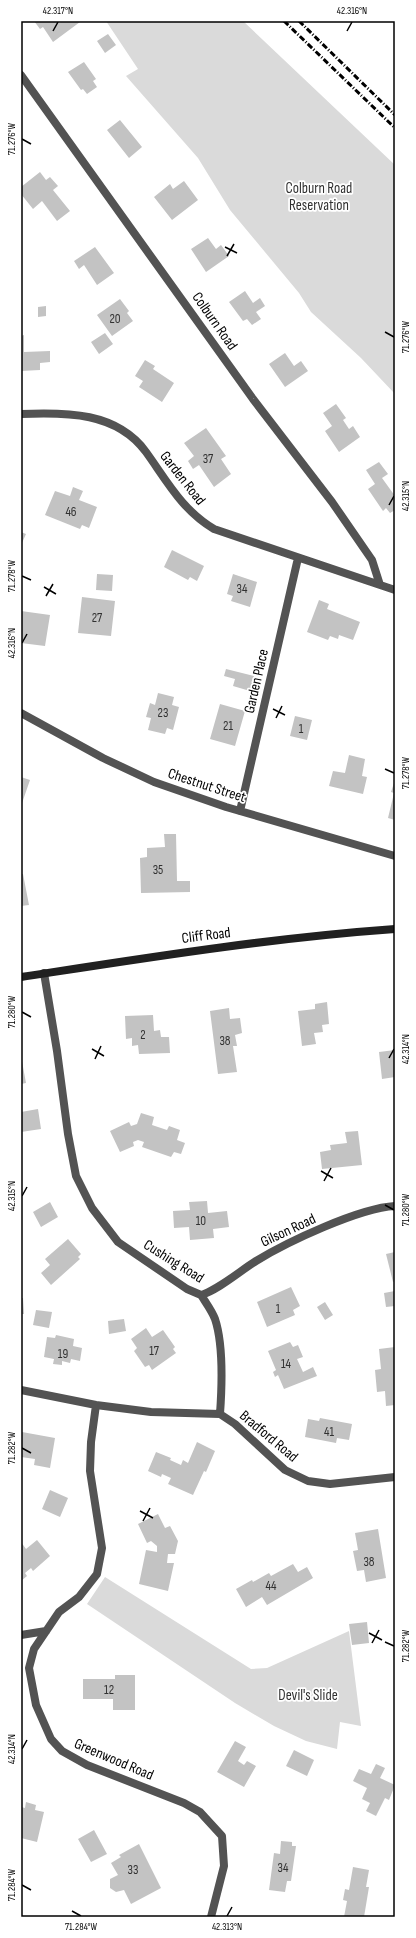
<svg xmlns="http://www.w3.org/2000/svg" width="416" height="1938" font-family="'Sofia Sans Condensed',sans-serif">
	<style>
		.green { fill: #dadada }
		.building { fill: #c3c3c3 }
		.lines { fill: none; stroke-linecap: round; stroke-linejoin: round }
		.street { stroke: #535353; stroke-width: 8 }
		.secondary { stroke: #202020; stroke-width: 8 }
		.rail { stroke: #000; stroke-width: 3; stroke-dasharray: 6 2 1 2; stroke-linecap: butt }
		.ticks { fill: none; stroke: #000; stroke-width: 1.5 }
		.labels { text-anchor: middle; stroke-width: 3.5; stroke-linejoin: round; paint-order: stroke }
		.number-label { font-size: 13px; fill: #313131 }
		.park-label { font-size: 15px; fill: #313131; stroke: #fff }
		.street-label { font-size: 15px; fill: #000; stroke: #fff }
		.neatline { fill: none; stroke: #000; stroke-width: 1.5 }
		.ticks-label { font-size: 10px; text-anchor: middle; fill: #000 }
	</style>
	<rect width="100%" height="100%" fill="#fff"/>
	<path class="green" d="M 106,21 L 243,21 L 395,165 L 395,394 L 361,358 L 311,312 L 299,293 L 230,210 L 198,158 L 126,76 L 138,69 Z
		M 105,1577 L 251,1669 L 267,1668 L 349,1631 L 361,1726 L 340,1722 L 337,1749 L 306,1741 L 274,1726 L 235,1703 L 87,1604 Z"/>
	<path class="building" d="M 34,21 L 57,21 L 59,23 L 62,21 L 80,22 L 53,42 L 43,27 L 40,29 Z
		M 108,34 L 116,45 L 105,53 L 97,41 Z
		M 84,62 L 96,79 L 93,81 L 97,87 L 87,94 L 83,89 L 81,90 L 68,72 Z
		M 120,120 L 142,147 L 129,158 L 107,130 Z
		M 40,172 L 46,180 L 50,177 L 58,186 L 53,190 L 70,211 L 57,221 L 42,201 L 33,209 L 21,194 L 21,187 Z
		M 184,181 L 198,200 L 172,220 L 154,197 L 170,184 L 173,189 Z
		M 208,238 L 216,249 L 221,245 L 229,256 L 206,272 L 191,249 Z
		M 95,247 L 114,273 L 97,285 L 84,265 L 79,269 L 74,261 Z
		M 245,291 L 253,303 L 260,298 L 265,306 L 256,312 L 261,319 L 252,325 L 247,319 L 243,321 L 229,302 Z
		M 120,299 L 129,311 L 127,313 L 133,321 L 112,336 L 97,315 Z
		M 46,306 L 46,316 L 38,317 L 38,307 Z
		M 105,333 L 113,344 L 99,354 L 91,342 Z
		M 24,335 L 24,352 L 50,351 L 50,362 L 40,363 L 40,370 L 21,371 L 21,336 Z
		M 285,353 L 294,366 L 301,361 L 308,371 L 285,387 L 269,364 Z
		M 145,360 L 155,366 L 153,369 L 174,383 L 162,402 L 139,387 L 143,381 L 135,376 Z
		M 336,404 L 346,418 L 343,420 L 349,429 L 353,426 L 360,437 L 339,452 L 325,431 L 332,426 L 323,413 Z
		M 206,428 L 226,456 L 221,459 L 231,474 L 214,487 L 199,465 L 193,469 L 188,461 L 194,456 L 184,443 Z
		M 379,462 L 388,474 L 382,478 L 395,496 L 395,510 L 390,513 L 386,508 L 383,511 L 368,489 L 375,484 L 366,470 Z
		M 73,487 L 83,491 L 79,500 L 97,507 L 89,528 L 82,525 L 80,529 L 45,515 L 55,491 L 70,496 Z
		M 21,532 L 26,534 L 21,545 Z
		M 172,550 L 204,566 L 197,581 L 190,577 L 188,580 L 164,567 Z
		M 97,574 L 113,575 L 112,591 L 96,590 Z
		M 233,574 L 257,582 L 250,607 L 231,601 L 233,596 L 227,594 Z
		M 82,597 L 115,601 L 111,636 L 78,633 Z
		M 319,600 L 329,604 L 327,609 L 360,622 L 353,640 L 339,635 L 338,639 L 330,636 L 328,640 L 307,632 Z
		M 21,611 L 50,615 L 45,646 L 21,643 Z
		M 226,669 L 254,676 L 250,691 L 233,686 L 235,679 L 224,676 Z
		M 158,693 L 174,697 L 172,705 L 179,707 L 173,730 L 167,728 L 165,734 L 148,730 L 151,718 L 146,717 L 150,703 L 155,705 Z
		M 220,704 L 245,711 L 235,746 L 210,739 Z
		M 295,716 L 312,720 L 307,740 L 290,736 Z
		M 349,755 L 365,759 L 362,776 L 367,777 L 363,794 L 329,786 L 333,771 L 345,773 Z
		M 21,777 L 30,780 L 21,806 Z
		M 395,780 L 395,820 L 388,818 L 394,793 L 391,792 Z
		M 164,834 L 176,834 L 177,881 L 190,881 L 190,892 L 141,893 L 140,858 L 147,857 L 147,848 L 165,847 Z
		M 21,874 L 23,874 L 29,905 L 21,906 Z
		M 327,1002 L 329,1024 L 322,1025 L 323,1032 L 314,1033 L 316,1044 L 302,1046 L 298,1011 L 315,1009 L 315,1004 Z
		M 229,1008 L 230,1019 L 240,1018 L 242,1033 L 235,1035 L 237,1046 L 233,1046 L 237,1072 L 218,1074 L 210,1011 Z
		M 153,1015 L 154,1031 L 160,1030 L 161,1037 L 169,1037 L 170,1053 L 139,1054 L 138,1045 L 132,1046 L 132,1038 L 126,1039 L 125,1016 Z
		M 395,1050 L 395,1077 L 382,1079 L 379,1052 Z
		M 21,1056 L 26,1083 L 21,1084 Z
		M 38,1109 L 41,1129 L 21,1132 L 21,1112 Z
		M 141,1113 L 154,1117 L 152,1125 L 167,1130 L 169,1126 L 180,1130 L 177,1140 L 185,1143 L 181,1154 L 174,1152 L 171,1157 L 142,1147 L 144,1142 L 138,1140 L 133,1142 L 134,1146 L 120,1152 L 110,1131 L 129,1122 L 131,1126 L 137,1124 Z
		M 358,1131 L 362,1165 L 322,1169 L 320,1152 L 331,1150 L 330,1145 L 347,1143 L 345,1132 Z
		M 207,1201 L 208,1213 L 227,1211 L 229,1227 L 213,1229 L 214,1238 L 190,1240 L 189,1227 L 174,1228 L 173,1211 L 190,1210 L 189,1202 Z
		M 50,1202 L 58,1217 L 41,1227 L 33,1212 Z
		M 68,1239 L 81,1254 L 78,1257 L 80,1259 L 51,1285 L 41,1273 L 50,1265 L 45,1259 Z
		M 395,1252 L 395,1281 L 393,1282 L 386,1254 Z
		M 291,1287 L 300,1306 L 293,1310 L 295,1315 L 267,1327 L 257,1302 Z
		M 395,1291 L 395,1306 L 386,1307 L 384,1293 Z
		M 21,1298 L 23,1298 L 24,1314 L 21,1314 Z
		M 325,1302 L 333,1315 L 325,1320 L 317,1307 Z
		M 36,1310 L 52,1312 L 49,1328 L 33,1325 Z
		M 124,1319 L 126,1331 L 109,1334 L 108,1321 Z
		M 146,1328 L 152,1337 L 163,1330 L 175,1347 L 173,1349 L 176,1353 L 152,1370 L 149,1365 L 145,1367 L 134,1351 L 137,1348 L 131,1339 Z
		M 56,1335 L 74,1339 L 73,1346 L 82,1348 L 80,1361 L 71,1359 L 70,1363 L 62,1361 L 62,1365 L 53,1364 L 54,1359 L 44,1357 L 47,1337 L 55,1338 Z
		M 290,1342 L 293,1347 L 298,1345 L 303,1357 L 297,1359 L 303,1372 L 313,1367 L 317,1376 L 284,1389 L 278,1375 L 275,1377 L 273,1372 L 276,1370 L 268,1351 Z
		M 395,1347 L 395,1405 L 386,1406 L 385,1391 L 377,1392 L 375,1370 L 381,1369 L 379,1349 Z
		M 320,1418 L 352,1424 L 349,1440 L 337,1438 L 336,1443 L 305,1437 L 308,1419 L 319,1421 Z
		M 22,1432 L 55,1438 L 50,1468 L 34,1465 L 35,1459 L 21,1457 Z
		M 197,1442 L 215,1451 L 206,1472 L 204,1471 L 193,1495 L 168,1484 L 171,1478 L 162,1474 L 161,1477 L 148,1471 L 156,1452 L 171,1458 L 170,1460 L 181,1465 L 183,1460 L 188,1463 Z
		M 50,1490 L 68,1498 L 60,1517 L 42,1509 Z
		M 158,1514 L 165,1528 L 170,1526 L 178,1541 L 175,1554 L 168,1554 L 167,1563 L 174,1563 L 168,1591 L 139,1584 L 146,1550 L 157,1552 L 157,1546 L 151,1541 L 147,1543 L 138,1524 Z
		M 378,1529 L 386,1578 L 366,1582 L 364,1570 L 357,1571 L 353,1551 L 358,1550 L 355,1533 Z
		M 37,1540 L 50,1556 L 33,1571 L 31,1568 L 25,1573 L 27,1576 L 21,1581 L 21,1542 L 26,1549 Z
		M 293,1564 L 298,1572 L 307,1567 L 313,1578 L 267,1605 L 262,1597 L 246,1607 L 236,1589 L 252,1580 L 253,1582 L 269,1573 L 271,1576 Z
		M 367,1622 L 369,1643 L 352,1645 L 349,1624 Z
		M 115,1675 L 135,1675 L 135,1710 L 113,1710 L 113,1699 L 83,1699 L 83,1679 L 115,1679 Z
		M 235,1741 L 246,1747 L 238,1761 L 244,1765 L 247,1761 L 256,1766 L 244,1787 L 217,1772 Z
		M 294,1750 L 314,1760 L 307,1776 L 286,1766 Z
		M 376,1764 L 385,1768 L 380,1778 L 395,1785 L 389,1800 L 385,1798 L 376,1816 L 366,1811 L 370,1803 L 362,1799 L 367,1788 L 353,1781 L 359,1769 L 371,1774 Z
		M 26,1802 L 36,1805 L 35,1810 L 44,1812 L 37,1842 L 21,1838 L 21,1807 L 25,1808 Z
		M 94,1830 L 107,1854 L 91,1862 L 78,1839 Z
		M 281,1841 L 292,1842 L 292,1846 L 296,1846 L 291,1881 L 287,1881 L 285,1892 L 269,1890 L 274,1853 L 280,1854 Z
		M 139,1844 L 161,1888 L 131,1904 L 124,1890 L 116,1892 L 110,1888 L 110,1879 L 118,1875 L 111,1863 L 121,1857 L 119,1855 Z
		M 353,1867 L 369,1870 L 366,1887 L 369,1887 L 364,1917 L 344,1917 L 347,1901 L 343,1900 L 345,1889 L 349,1890 Z"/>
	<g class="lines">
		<path class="street" d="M 21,75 L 253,399 L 332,502 L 372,560 L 380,585
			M 21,414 C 66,412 117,412 146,452 C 167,481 182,510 214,529 L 395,590
			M 21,713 L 103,758 L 154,782 L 226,807 L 395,856
			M 240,811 L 298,558
			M 201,1295 C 218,1290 240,1271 256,1261 C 287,1242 359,1208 395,1206
			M 21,1390 L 96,1405 L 151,1412 L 220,1414 C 222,1386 224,1346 215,1319 C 212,1311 206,1303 201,1295 L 187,1289 L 118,1242 L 92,1208 L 76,1176 L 68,1134 L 57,1051 L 44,973
			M 96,1405 L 91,1442 L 90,1471 L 102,1548 L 97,1574 L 79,1597 L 59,1612 L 34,1649 L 29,1668 L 36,1705 L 51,1739 L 62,1751 L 87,1765 L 184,1803 L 200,1812 L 222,1836 L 224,1866 L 211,1917
			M 220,1414 L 235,1424 L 285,1470 L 308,1481 L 330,1484 L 395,1477
			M 21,1635 L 46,1631"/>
		<path class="secondary" d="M 21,977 C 145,958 269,938 395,929"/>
		<path class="rail" d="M 284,21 L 395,128
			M 299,21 L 395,115"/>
	</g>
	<path class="ticks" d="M 53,31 L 58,22M 347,31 L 352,22M 22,139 L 31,144M 225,247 L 237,253M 227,256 L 234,244M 385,332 L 394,337M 389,505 L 394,496M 22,576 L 31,580M 44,587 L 56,594M 46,596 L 53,584M 22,643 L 27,634M 273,709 L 285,715M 276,718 L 282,706M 385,769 L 394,773M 22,1012 L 31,1017M 92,1049 L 104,1056M 389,1058 L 394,1049M 95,1059 L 101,1046M 321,1171 L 333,1178M 324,1181 L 331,1168M 22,1196 L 27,1187M 385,1205 L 394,1210M 22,1448 L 31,1453M 140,1511 L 153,1518M 143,1521 L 150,1508M 369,1633 L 382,1640M 385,1642 L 394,1646M 372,1643 L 379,1630M 22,1749 L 27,1740M 22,1885 L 31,1890M 72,1911 L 81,1916M 227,1916 L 232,1907"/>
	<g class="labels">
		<g class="number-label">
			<text x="115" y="323">20</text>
			<text x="208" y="463">37</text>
			<text x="71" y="516">46</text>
			<text x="242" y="593">34</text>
			<text x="97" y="622">27</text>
			<text x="163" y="717">23</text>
			<text x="228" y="730">21</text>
			<text x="301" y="733">1</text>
			<text x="158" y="874">35</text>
			<text x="143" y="1039">2</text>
			<text x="225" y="1045">38</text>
			<text x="201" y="1225">10</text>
			<text x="278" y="1313">1</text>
			<text x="154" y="1355">17</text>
			<text x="63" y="1358">19</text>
			<text x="286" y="1368">14</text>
			<text x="329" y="1436">41</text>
			<text x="369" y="1566">38</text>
			<text x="271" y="1590">44</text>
			<text x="109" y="1694">12</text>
			<text x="283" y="1872">34</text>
			<text x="133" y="1874">33</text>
		</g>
		<g class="park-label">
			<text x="319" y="193">Colburn Road<tspan x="319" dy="17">Reservation</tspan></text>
			<text x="308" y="1700">Devil's Slide</text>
		</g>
		<g class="street-label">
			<text transform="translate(215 321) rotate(55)" y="5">Colburn Road</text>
			<text transform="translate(183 478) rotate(52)" y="5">Garden Road</text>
			<text transform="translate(256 681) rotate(-77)" y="5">Garden Place</text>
			<text transform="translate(207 785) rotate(18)" y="5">Chestnut Street</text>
			<text transform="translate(206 935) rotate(-7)" y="5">Cliff Road</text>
			<text transform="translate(288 1230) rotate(-25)" y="5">Gilson Road</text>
			<text transform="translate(174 1261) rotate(32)" y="5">Cushing Road</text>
			<text transform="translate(269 1436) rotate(40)" y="5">Bradford Road</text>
			<text transform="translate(114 1759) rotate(23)" y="5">Greenwood Road</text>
		</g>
	</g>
	<rect width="416" height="1938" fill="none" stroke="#ffffff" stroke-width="44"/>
	<rect x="22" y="22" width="372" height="1894" class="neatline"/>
	<g class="ticks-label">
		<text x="58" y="14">42.317°N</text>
		<text x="352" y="14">42.316°N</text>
		<text transform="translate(11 139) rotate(-90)" y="4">71.276°W</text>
		<text transform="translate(405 337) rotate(-90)" y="4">71.276°W</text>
		<text transform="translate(405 496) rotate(-90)" y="4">42.315°N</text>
		<text transform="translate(11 576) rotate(-90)" y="4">71.278°W</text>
		<text transform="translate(11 643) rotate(-90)" y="4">42.316°N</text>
		<text transform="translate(405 773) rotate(-90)" y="4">71.278°W</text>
		<text transform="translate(11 1012) rotate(-90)" y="4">71.280°W</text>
		<text transform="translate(405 1049) rotate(-90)" y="4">42.314°N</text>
		<text transform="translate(11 1196) rotate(-90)" y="4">42.315°N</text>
		<text transform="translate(405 1210) rotate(-90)" y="4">71.280°W</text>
		<text transform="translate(11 1448) rotate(-90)" y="4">71.282°W</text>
		<text transform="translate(405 1646) rotate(-90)" y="4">71.282°W</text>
		<text transform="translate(11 1749) rotate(-90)" y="4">42.314°N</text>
		<text transform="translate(11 1885) rotate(-90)" y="4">71.284°W</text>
		<text x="81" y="1930">71.284°W</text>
		<text x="227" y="1930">42.313°N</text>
	</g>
</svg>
